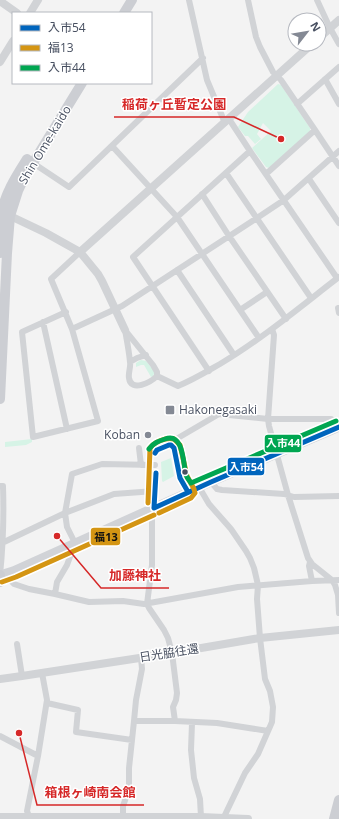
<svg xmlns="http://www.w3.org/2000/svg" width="339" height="819" font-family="'Open Sans','Noto Sans JP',sans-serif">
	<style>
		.green { fill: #d6f3e6 }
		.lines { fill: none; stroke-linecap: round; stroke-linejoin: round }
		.minor { stroke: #d1d3d6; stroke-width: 6 }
		.tertiary { stroke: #d1d3d6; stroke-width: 8 }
		.secondary { stroke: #d1d3d7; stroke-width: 9 }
		.primary { stroke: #ccced3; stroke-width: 10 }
		.bus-1-casing { stroke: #fff; stroke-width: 8 }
		.bus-2-casing { stroke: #fff; stroke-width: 8 }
		.bus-3-casing { stroke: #fff; stroke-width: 8 }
		.bus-1 { stroke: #0065bd; stroke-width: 5 }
		.bus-2 { stroke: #d49513; stroke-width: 5 }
		.bus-3 { stroke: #00a651; stroke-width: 5 }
		.poi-dot { fill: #848994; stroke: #fff; stroke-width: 1.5 }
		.bus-dot { fill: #485061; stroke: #fff; stroke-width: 1.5 }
		.labels { text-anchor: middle; stroke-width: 3; stroke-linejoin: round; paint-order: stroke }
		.street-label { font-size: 12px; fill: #485061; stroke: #fff }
		.poi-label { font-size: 12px; fill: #485061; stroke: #fff; text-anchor: start }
		.leader { fill: none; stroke: #d62828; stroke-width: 1.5 }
		.callout-dot { fill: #d62828; stroke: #fff; stroke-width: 1.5 }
		.callout-label { font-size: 13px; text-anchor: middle; font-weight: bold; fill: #d62828; stroke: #fff; stroke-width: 3; stroke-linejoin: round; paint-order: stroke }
		.line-badge { stroke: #fff; stroke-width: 1.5 }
		.badge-label { font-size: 11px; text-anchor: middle; font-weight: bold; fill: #fff }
		.pale-badge-label { font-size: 11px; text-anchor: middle; font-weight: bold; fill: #111 }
	</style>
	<rect width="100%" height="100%" fill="#f3f3f3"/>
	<path class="green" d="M 278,84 L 281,85 L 310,128 L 310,131 L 269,168 L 266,167 L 252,148 L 271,131 L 263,123 L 257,134 L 261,139 L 255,144 L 248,136 L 245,136 L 238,127 L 248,112 Z
		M 141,360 L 146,361 L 155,372 L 153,376 L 151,377 L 144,365 L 141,365 L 136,367 L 136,363 Z
		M 32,439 L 32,442 L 26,445 L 5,447 L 5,442 Z
		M 171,458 L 174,476 L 163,482 L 162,481 L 161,462 Z"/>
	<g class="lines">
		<path class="minor" d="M 189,0 L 207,80 L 225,123
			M 248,0 L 256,37 L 260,47 L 273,72 L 281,80 L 315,130
			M 317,0 L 330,28 L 339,44
			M 325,79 L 339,104
			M 297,104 L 339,67
			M 229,119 L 250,151 L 337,278
			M 112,146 L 177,217 L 259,338
			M 33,163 L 69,187 L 203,58
			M 226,173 L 311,298
			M 266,174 L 315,130 L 339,166
			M 309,179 L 339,223
			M 202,194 L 229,236 L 286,319
			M 177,270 L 234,355
			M 338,308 L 339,313
			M 240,310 L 267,292
			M 66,312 L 22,332 L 33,437 L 98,421 L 72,329 L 51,279 L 80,252
			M 43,322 L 67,429
			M 72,329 L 122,306 L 257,218 L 284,200 L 339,151
			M 272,329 L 274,335 L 268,419 L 269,426 L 288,495 L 308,558 L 312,564 L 332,580 L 335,585 L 338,595 L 339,613
			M 125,330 L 153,365 L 157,372 L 157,376 C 151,382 131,393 129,378 C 128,373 131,367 130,362 C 129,351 127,341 125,330 Z
			M 130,362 L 137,358 L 146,355
			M 209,371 L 133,257 L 250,151
			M 157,376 L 178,386 C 193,380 206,372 220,364 C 262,339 300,307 339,277
			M 171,445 L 178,438 L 219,414 L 268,419 L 331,419 L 335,421 L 339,427
			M 139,448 L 141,465
			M 211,482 L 217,489 L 222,490 L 284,494 L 294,497 L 339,496
			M 0,486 L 3,486 C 4,516 3,546 0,575 L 11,581 L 14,584 L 29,589 L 55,594 L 89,602 L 123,601 L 144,604 L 238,587 L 312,581 L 339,580
			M 199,487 L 209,504 L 231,529 L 246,551 L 250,558 L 254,568 L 258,585 L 257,599 L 260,638 L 265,679 L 270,691 L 273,707 L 272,722 L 258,754 L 245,773 L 223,819
			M 154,508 L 152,516 L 152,565 L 147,604 L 149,608 L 164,630 L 168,638 L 172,653 L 177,693 L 176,700 L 173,707 L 175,721
			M 2,543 L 65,513 L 114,494 L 155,491
			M 310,562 L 309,566 L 312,581
			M 55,594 L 57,582 L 67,565 L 75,543 L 67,527 L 65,513 L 72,474 L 102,464 L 155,465
			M 17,644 L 22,676
			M 47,703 L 78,710 L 76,732 L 132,740
			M 134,721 L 175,721 L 217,723 L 268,731
			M 192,723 L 191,750 L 194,778 L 200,799 L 201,817
			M 0,736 L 38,756
			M 123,818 L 123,806 L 129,789 L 129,768 L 132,740 L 134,721 L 136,700 L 142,669 L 141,658
			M 30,819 L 27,811 L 38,756 L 47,700 L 42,673"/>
		<path class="tertiary" d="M 0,1 L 17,13
			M 30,13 L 38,0
			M 319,38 L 339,20
			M 0,62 L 13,41
			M 6,214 L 46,233 L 80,252 L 98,274 L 102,281 L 125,330
			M 80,252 L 312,44
			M 0,679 L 22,676 L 172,653 L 260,638 L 339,630
			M 0,817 L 201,817 L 248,819"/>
		<path class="secondary" d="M 0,575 L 13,571 L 211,482 L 339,427"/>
		<path class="primary" d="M 124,13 L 132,0
			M 0,253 C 1,240 0,226 2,212 C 5,193 17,175 27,159
			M 0,399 L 7,253 L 10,216 L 18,191 L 25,176 L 82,83
			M 0,582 L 0,575
			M 334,819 L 339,800"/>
		<defs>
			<path id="bus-1" d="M 155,453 L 157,450 L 169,445 L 171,445 L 174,448 L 180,478 L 188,492
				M 154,508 L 211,482 L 339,427
				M 154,508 L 156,473"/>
			<path id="bus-2" d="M 148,503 L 150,448 C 154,442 166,437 174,439 L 180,445 L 187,476 L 194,489 L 195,493 L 191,498 L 159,513
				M 2,582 L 16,577 L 154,515"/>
			<path id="bus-3" d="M 149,449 C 153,443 159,441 165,439 C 184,432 183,464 186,475 C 187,478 189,480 191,483 L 336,421"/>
		</defs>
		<use href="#bus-1" class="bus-1-casing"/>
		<use href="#bus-2" class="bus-2-casing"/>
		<use href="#bus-3" class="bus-3-casing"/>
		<use href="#bus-1" class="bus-1"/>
		<use href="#bus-2" class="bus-2"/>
		<use href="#bus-3" class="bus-3"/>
	</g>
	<g class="poi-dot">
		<rect x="165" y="405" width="10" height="10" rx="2"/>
		<circle cx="148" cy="435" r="4"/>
	</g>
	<circle class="bus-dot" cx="185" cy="472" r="3.5"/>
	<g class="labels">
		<g class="street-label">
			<text transform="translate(45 145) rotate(-59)" y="4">Shin Ome-kaido</text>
			<text transform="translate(169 653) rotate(-9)" y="4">日光脇往還</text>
		</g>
		<g class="poi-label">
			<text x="179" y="414">Hakonegasaki</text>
			<text x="140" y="439" text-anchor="end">Koban</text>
		</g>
	</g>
	<path class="leader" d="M281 139L234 117H114M57 536L101 588H169M19 733L37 805H144"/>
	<g class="callout-dot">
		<circle cx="281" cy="139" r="4"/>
		<circle cx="57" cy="536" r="4"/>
		<circle cx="19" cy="733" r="4"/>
	</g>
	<g class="callout-label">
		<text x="174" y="109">稲荷ヶ丘暫定公園</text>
		<text x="135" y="580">加藤神社</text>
		<text x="90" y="797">箱根ヶ崎南会館</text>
	</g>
	<g class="line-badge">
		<rect x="264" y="434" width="38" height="19" rx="4" fill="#00a651"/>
		<rect x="227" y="457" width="38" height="19" rx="4" fill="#0065bd"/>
		<rect x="90" y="527" width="31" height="19" rx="4" fill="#d49513"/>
	</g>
	<g class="badge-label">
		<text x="283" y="447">入市44</text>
		<text x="246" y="471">入市54</text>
	</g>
	<g class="pale-badge-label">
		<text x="106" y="541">福13</text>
	</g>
	<rect x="12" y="12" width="140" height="72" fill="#ffffff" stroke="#b6b9c0"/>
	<rect x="20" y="25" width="20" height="6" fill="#0065bd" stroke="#b6b9c0"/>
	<text x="48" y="32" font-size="12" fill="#485061">入市54</text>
	<rect x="20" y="45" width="20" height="6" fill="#d49513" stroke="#b6b9c0"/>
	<text x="48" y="52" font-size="12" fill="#485061">福13</text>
	<rect x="20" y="65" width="20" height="6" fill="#00a651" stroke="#b6b9c0"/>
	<text x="48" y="72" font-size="12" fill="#485061">入市44</text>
	<g transform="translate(307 32) rotate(59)"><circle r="19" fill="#ffffff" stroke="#b6b9c0"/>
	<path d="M0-3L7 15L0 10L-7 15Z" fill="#848994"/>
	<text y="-6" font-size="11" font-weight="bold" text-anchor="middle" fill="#485061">N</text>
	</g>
</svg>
